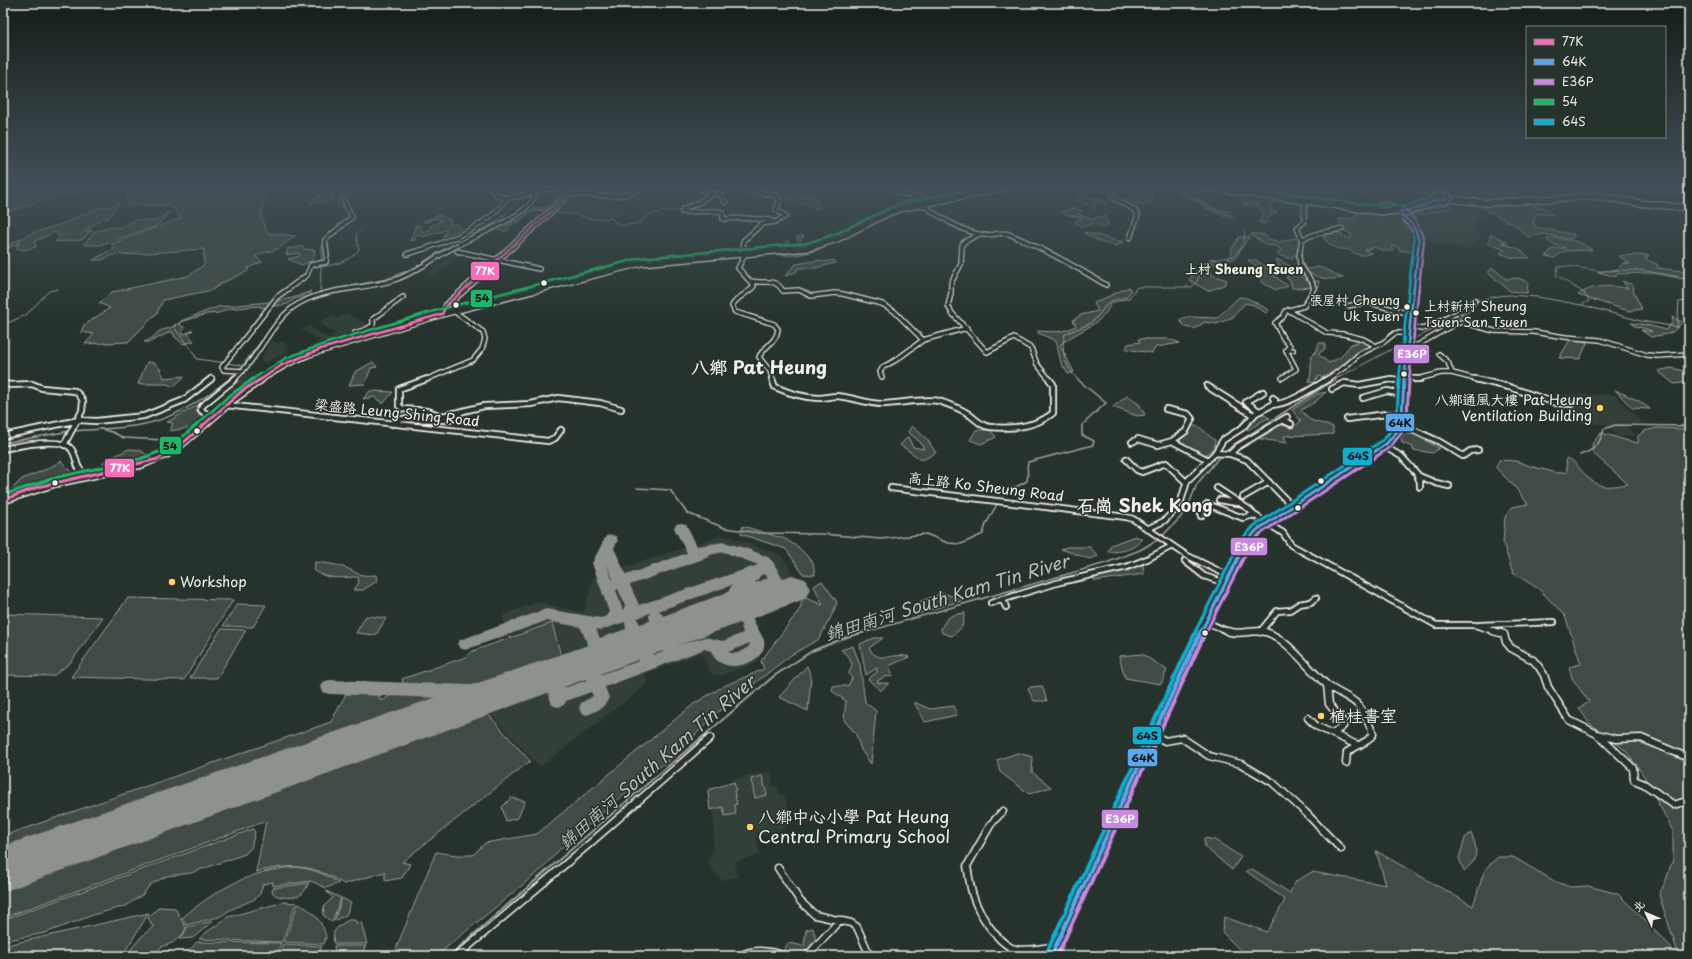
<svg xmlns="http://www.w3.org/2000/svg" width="1692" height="959" font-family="'Playpen Sans','LXGW WenKai TC',sans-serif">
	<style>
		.built { fill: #333f39 }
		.green { fill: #414b45; stroke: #9a9e96 }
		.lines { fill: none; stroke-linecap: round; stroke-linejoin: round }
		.stream-far2 { stroke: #9fa39b; stroke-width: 1 }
		.stream-far1 { stroke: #9fa39b; stroke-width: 1.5 }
		.stream { stroke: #9fa39b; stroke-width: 2 }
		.taxiway { fill: #8d928a; fill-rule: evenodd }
		.runway { fill: #8d928a; fill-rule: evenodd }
		.street-far2-casing { stroke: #f4f1e8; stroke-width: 6 }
		.street-far1-casing { stroke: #f4f1e8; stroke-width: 8 }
		.street-casing { stroke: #f4f1e8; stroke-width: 9 }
		.secondary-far2-casing { stroke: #f4f1e8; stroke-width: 8 }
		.secondary-far1-casing { stroke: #f4f1e8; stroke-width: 10 }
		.secondary-casing { stroke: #f4f1e8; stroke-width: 12 }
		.street-far2 { stroke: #26332d; stroke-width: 3.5 }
		.street-far1 { stroke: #26332d; stroke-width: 4.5 }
		.street { stroke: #26332d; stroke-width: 6 }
		.secondary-far2 { stroke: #26332d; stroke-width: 5.5 }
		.secondary-far1 { stroke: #26332d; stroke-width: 7 }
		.secondary { stroke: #26332d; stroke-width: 10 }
		.bus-1-far1-casing { stroke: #26332d; stroke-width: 5 }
		.bus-1-casing { stroke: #26332d; stroke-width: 6 }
		.bus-2-far2-casing { stroke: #26332d; stroke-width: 5 }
		.bus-2-far1-casing { stroke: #26332d; stroke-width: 6 }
		.bus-2-casing { stroke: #26332d; stroke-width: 7 }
		.bus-3-far2-casing { stroke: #26332d; stroke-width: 5 }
		.bus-3-far1-casing { stroke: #26332d; stroke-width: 6 }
		.bus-3-casing { stroke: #26332d; stroke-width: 7 }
		.bus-4-far1-casing { stroke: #26332d; stroke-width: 5 }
		.bus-4-casing { stroke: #26332d; stroke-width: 6 }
		.bus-5-far2-casing { stroke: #26332d; stroke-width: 5 }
		.bus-5-far1-casing { stroke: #26332d; stroke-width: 6 }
		.bus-5-casing { stroke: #26332d; stroke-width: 7 }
		.bus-1-far1 { stroke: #fb6dba; stroke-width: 2.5 }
		.bus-1 { stroke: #fb6dba; stroke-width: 3 }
		.bus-2-far2 { stroke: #5aa8eb; stroke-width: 2.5 }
		.bus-2-far1 { stroke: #5aa8eb; stroke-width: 3 }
		.bus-2 { stroke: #5aa8eb; stroke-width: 4 }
		.bus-3-far2 { stroke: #c787e3; stroke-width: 2.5 }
		.bus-3-far1 { stroke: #c787e3; stroke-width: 3 }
		.bus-3 { stroke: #c787e3; stroke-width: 4 }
		.bus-4-far1 { stroke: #1ab867; stroke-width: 2.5 }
		.bus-4 { stroke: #1ab867; stroke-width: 3 }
		.bus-5-far2 { stroke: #0dafd3; stroke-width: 2.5 }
		.bus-5-far1 { stroke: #0dafd3; stroke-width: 3 }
		.bus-5 { stroke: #0dafd3; stroke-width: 4 }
		.bus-dot { fill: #f4f1e8; stroke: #26332d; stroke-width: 1.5 }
		.poi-dot { fill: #ffd166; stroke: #26332d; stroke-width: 1.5 }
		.labels { text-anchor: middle; stroke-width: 3; stroke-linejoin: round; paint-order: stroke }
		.far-quarter-label { font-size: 13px; font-weight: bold; fill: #f4f1e8; stroke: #26332d }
		.bus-label { font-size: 13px; fill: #f4f1e8; stroke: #26332d; text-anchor: end }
		.poi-label { font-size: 14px; fill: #f4f1e8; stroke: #26332d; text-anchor: end }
		.street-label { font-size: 14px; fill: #f4f1e8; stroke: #26332d }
		.near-poi-label { font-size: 17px; fill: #f4f1e8; stroke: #26332d; text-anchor: start }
		.district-label { font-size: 18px; font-weight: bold; fill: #f4f1e8; stroke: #26332d }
		.near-water-label { font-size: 18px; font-style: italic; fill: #bcbdb5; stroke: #26332d }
		.line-badge { stroke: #26332d; stroke-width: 1.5 }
		.badge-label { font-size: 11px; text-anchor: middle; font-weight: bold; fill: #fff }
		.pale-badge-label { font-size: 11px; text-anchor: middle; font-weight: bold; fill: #111 }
	</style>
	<rect width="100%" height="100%" fill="#26332d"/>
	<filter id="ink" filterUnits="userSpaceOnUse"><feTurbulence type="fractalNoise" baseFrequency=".025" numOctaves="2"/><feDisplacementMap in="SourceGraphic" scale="8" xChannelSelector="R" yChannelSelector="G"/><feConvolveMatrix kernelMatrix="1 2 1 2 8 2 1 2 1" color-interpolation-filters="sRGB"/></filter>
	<g filter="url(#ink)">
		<path class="built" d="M 1316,185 L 1411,185 L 1416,186 L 1429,197 L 1412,193 L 1405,199 L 1414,203 L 1411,205 L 1411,207 L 1406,208 L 1399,202 L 1371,200 L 1368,197 L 1352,198 L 1348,200 L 1337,200 L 1340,206 L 1321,203 Z
			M 572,196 L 581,196 L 621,212 L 615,217 L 559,210 L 566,206 L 573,199 Z
			M 1458,209 L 1470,209 L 1484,216 L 1475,221 L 1481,238 L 1468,249 L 1421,240 L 1407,218 Z
			M 454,253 L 461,255 L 432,277 L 426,275 Z
			M 347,313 L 369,325 L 337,340 L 332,336 L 335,333 L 318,322 L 333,315 L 338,318 Z
			M 309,326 L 335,342 L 328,345 L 323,342 L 325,345 L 302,353 L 300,351 L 321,341 L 301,330 Z
			M 272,341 L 277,343 L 284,341 L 289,351 L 265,363 L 260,361 Z
			M 249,372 L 260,375 L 215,410 L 210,409 L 230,391 L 232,385 Z
			M 1610,394 L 1616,396 L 1642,423 L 1625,424 L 1636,436 L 1616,436 L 1607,424 L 1583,424 L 1561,398 L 1565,395 Z
			M 724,535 L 781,555 L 795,577 L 564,658 L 553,622 L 507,637 L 502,615 L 539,602 L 583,613 L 594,577 Z
			M 753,617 L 764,648 L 756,663 L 719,676 L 712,675 L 701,653 L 645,674 L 647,684 L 540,767 L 488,712 Z
			M 768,772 L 771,773 L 774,787 L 777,786 L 780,795 L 784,794 L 792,823 L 780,830 L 756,837 L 760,855 L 735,862 L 737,877 L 722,880 L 709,866 L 708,860 L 713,849 L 714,823 L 708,790 L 734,782 L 733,779 L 740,777 Z"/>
		<path class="green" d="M 3,185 L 270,185 C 265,204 255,216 269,233 L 295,236 L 278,249 L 263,253 L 255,256 L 262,262 L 248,268 L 248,271 L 224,282 L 212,290 L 163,300 L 157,313 L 128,342 L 85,344 L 94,334 L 81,332 L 84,325 L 110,308 L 99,303 L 112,292 L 188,276 L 204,265 L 204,249 L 121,255 L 118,253 L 102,260 L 93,260 L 115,248 L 111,244 L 181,218 L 171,205 L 128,206 L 127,190 L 100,190 L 69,193 L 3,213 Z
			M 326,185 L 336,185 L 337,190 L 331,201 L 311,203 L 307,199 L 318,198 Z
			M 1083,185 L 1113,185 L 1113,187 L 1107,193 L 1097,187 L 1089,189 L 1089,192 L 1083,195 C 1091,200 1099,198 1108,202 L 1105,204 L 1098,201 L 1094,203 L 1095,209 L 1075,199 L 1083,193 L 1081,186 Z
			M 1140,185 L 1153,185 L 1152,202 L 1140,205 L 1125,202 L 1131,197 L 1138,195 Z
			M 1488,185 L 1529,185 L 1514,193 L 1515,199 L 1541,201 L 1533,206 L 1546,208 L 1553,215 L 1537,213 L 1533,221 L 1536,227 L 1575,235 L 1571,239 L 1543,234 L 1528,237 L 1515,225 L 1484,209 L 1475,200 L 1465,199 L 1462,197 L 1464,193 L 1477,191 Z
			M 1612,185 L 1654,185 L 1689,191 L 1689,194 L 1621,190 Z
			M 1177,191 L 1187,192 L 1191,197 L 1204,201 L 1205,206 L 1235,217 L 1231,218 L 1205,208 L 1202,204 L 1176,192 Z
			M 1246,194 L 1264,199 L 1266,198 L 1276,199 L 1270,206 L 1271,210 L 1277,212 L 1269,217 L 1265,224 L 1259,222 L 1264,214 L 1258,206 L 1243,204 L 1243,200 L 1257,204 L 1259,200 L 1247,196 Z
			M 797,195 L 816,197 L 820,207 L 816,209 C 807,204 799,199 789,204 L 786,199 Z
			M 558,197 L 566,198 L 570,200 L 562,206 L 530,212 L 520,221 L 508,226 L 510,228 L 504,232 L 497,229 L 498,226 L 520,219 L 525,213 L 533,209 L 547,207 Z
			M 120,202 L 107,220 L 104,217 L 84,232 L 92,230 L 82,240 L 55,242 L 60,237 L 54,232 L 34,242 L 36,247 L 23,250 L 16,248 L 20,242 L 3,251 L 3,248 L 30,234 L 64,223 L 98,208 L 109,207 Z
			M 1442,202 L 1449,203 L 1453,208 L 1409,217 L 1407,216 L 1408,214 L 1422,210 Z
			M 1073,208 L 1082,211 L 1078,214 L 1092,219 L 1104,216 L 1109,224 L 1102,228 L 1095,223 L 1082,227 L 1075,222 L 1082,218 C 1074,215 1070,217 1061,212 Z
			M 1358,211 L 1397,214 L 1408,222 L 1403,222 L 1409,230 L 1414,232 L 1417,241 L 1415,253 L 1399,250 L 1398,247 L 1391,246 L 1393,251 L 1384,251 L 1374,247 L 1365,250 L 1371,253 C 1363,257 1355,255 1348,249 C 1339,251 1329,246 1324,238 L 1326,233 L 1335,232 L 1350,239 L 1352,235 L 1344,230 L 1338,219 L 1355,218 Z
			M 168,212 L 170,212 L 156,226 L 99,245 L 84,245 L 94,232 L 111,227 L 118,228 L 136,220 L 156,221 Z
			M 438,215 L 451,220 L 450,225 L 456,224 L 461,229 L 442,237 L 446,232 L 446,230 L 422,237 L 418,234 L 415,240 L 410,241 L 416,224 L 421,227 L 422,232 L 431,229 L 430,226 L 442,221 L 438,218 L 426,222 L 423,222 Z
			M 1084,232 L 1123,242 L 1117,246 L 1103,243 L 1085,234 Z
			M 1252,233 L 1265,235 L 1269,239 L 1279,242 L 1294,238 L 1300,239 L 1297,255 L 1293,255 L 1292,259 L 1281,256 L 1277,253 L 1282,251 L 1275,245 L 1267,246 L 1261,241 L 1252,236 Z
			M 1491,234 L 1507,242 L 1502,243 L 1519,249 L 1530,258 L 1513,258 L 1500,253 L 1505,250 L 1488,243 Z
			M 804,236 L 800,241 L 810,245 L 821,243 L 825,248 C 803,254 794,258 771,253 L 781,248 L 781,244 L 788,241 L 791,245 L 798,245 L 797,237 Z
			M 1239,237 L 1250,237 C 1242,243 1241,254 1232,260 L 1227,259 L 1232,253 L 1231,250 Z
			M 1555,238 L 1579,242 L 1592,250 L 1565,251 L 1554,258 L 1546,256 L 1552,249 L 1566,248 L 1552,244 L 1546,239 Z
			M 302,246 L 304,249 L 315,250 L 313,260 L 302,265 L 288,259 L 300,256 L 299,253 L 286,255 L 288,248 L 295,248 Z
			M 1637,255 L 1649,255 L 1645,259 L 1657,264 L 1658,268 L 1689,272 L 1689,280 L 1652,273 L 1616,274 L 1616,277 L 1598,272 L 1618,269 L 1623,263 L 1630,264 L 1619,256 Z
			M 1212,258 L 1221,261 L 1209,266 L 1212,275 L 1227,280 L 1224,285 L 1208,291 L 1189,280 L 1200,266 Z
			M 1276,259 C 1289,264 1298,271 1307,281 L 1319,281 L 1319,287 L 1292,288 L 1290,280 L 1286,278 L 1291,272 L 1279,266 Z
			M 820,260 L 824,262 L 834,260 L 836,263 L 815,268 L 798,268 L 796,272 L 785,276 L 796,264 Z
			M 1248,260 L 1256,260 L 1267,268 L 1274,267 L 1281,271 L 1273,275 L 1288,286 L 1276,290 L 1261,282 L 1262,271 Z
			M 1317,267 C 1326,268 1334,275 1343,278 C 1328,280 1318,279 1305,270 Z
			M 1493,268 L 1506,279 L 1518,278 L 1528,282 L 1527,293 L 1510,291 L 1487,272 Z
			M 1622,281 L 1633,285 L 1634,293 L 1642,309 L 1629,311 L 1578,295 C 1593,284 1610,286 1628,288 Z
			M 1129,287 L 1131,291 L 1126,297 L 1111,301 C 1106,325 1078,329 1060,345 L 1074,372 L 1068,374 L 1061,363 L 1056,341 L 1038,333 L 1038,331 C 1052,332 1063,333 1076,326 L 1073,320 L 1081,315 L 1098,311 L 1094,303 Z
			M 311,291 L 310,293 L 293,300 L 288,304 L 262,308 L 259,306 L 228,309 L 219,313 L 207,314 L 181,322 L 180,325 L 185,328 L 181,333 L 185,334 L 193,330 L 188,334 L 194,341 L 183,344 L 175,337 L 172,331 L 150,342 L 144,342 C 146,341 149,340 152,338 C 155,336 158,331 162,330 C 168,329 177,326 181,321 L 217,307 L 269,302 L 271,303 L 275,301 L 293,298 Z
			M 1239,297 L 1247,298 L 1269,310 L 1266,313 L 1254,305 L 1245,303 L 1233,317 L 1217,324 L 1205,322 L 1194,329 L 1186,327 L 1179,320 L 1192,317 L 1217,318 Z
			M 1672,317 L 1682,322 C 1671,337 1667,333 1651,337 L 1641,330 L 1651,332 L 1652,331 L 1639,327 L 1637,328 L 1631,323 L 1647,325 L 1666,330 L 1673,322 Z
			M 1138,339 L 1168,339 L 1180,343 L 1156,347 L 1152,353 L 1126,349 L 1128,344 L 1140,342 Z
			M 1570,340 L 1582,340 L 1587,343 L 1580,359 L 1559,358 Z
			M 1362,341 L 1366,346 L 1325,378 L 1318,376 L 1314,383 L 1309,381 L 1311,372 L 1311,356 L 1315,353 L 1319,343 L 1325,343 L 1325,349 L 1318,354 L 1329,363 L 1341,357 L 1351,344 Z
			M 147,362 C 158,362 160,368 164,378 L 185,376 L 173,387 L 168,384 L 138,384 Z
			M 373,362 L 377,367 L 371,368 L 365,384 L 349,385 L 355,372 Z
			M 1671,368 L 1688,372 L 1689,382 L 1674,384 L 1658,371 Z
			M 1615,390 L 1639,401 L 1650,409 L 1632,408 Z
			M 370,391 L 393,392 L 383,404 L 374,397 L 363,399 Z
			M 1326,392 L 1315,402 L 1301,410 L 1310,420 L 1333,427 L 1333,434 L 1284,436 L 1287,443 L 1260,439 L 1261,431 L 1274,423 L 1293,428 L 1301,421 L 1292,410 L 1317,394 Z
			M 1127,396 L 1139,404 L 1145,415 L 1137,416 L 1113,407 Z
			M 200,404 L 196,411 L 200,415 L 207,416 L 207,419 L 200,426 L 170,431 L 173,423 L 167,422 Z
			M 1253,410 L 1270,418 L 1266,419 L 1248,430 L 1245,428 L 1248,424 L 1240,424 Z
			M 1191,425 C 1204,427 1205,434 1215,440 L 1214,448 L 1204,456 L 1176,441 L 1185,435 Z
			M 912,426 L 927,439 L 936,453 L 922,460 L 900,445 L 908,437 L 913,447 L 924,449 L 921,443 L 908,432 Z
			M 1657,428 L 1682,429 L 1689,428 L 1689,956 L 1679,956 L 1659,895 L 1666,880 L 1673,859 L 1673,831 L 1644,776 L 1625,750 L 1589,723 L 1579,708 L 1589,702 L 1572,678 L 1569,667 L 1581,664 L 1565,616 L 1539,589 L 1513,573 L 1503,543 L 1505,517 L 1512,507 L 1528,504 L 1515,487 L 1496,468 L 1499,460 L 1516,461 L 1530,466 L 1557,473 L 1567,472 L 1566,458 C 1573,460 1575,463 1580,469 C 1597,489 1603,488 1628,484 L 1593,453 L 1592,444 L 1601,433 C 1615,436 1624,441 1638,443 L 1638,436 L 1644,431 Z
			M 976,430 L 990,430 L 996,437 L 981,444 L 970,440 Z
			M 1406,434 L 1413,434 L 1439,448 L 1433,453 L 1413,450 L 1413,447 L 1402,443 L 1401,437 Z
			M 129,449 L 139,450 L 150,456 L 117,466 L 102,467 L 104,461 Z
			M 61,461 L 71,472 L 53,481 L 35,483 L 11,490 L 22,479 L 47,469 Z
			M 743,526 L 785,539 L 798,547 L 813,562 L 815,575 L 803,574 L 786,549 L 741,534 Z
			M 1135,536 L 1142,539 C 1134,550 1121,552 1108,552 L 1111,545 Z
			M 1067,547 L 1090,547 L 1098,556 L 1090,559 L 1061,549 Z
			M 315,562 C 325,563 334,564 343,567 C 359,572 356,577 376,575 L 377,581 L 363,590 L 353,590 L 359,583 L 358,577 C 341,577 329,581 314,570 Z
			M 1130,562 L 1143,564 L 1144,574 L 1095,581 L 1092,573 Z
			M 822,581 L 837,602 L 833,613 L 819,639 L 791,655 L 718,712 L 674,756 L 625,794 L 558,851 L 542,869 L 436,956 L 397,956 L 397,946 L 436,852 L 456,855 L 473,855 L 485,843 L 537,834 L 695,703 L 724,686 L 764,669 L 761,661 L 800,609 L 803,597 L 823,605 L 814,586 Z
			M 943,593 L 964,600 L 913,615 L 909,611 L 921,601 Z
			M 128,598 L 233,600 L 184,680 L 71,677 Z
			M 237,604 L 266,605 L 253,627 L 223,626 Z
			M 965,613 L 962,627 L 952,636 L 942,633 L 941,629 C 947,616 950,615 965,613 Z
			M 3,614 L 103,617 L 71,662 L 53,676 L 3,675 Z
			M 366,616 L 386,618 L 376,635 L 356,633 Z
			M 552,623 L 562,659 L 475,689 L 404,687 L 402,679 L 466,657 L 473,651 Z
			M 221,629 L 246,630 L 217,678 L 190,678 Z
			M 874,638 L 883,638 L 869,648 C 879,666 895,651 909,657 L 889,666 L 893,676 L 885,677 L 877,681 L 878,683 L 889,683 L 880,691 L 868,679 L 877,672 L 877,668 L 866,675 L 860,644 Z
			M 853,646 L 860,665 L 865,702 L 876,711 L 871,764 L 861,750 L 856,734 L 844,720 L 846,701 L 832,691 L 833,686 L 848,686 L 852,678 L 849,674 L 852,664 L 848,656 L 841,650 Z
			M 1142,654 L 1167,670 L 1161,684 L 1125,678 L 1119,656 Z
			M 807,666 L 811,676 L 808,711 L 779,697 Z
			M 1042,686 L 1047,701 L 1034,701 L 1028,689 L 1031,687 Z
			M 347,692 L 380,692 L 379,698 L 380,700 L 384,700 L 393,693 L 460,695 L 3,855 L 3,836 L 331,722 Z
			M 914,702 L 930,709 L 954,706 L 957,715 L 925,722 Z
			M 486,712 L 530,761 L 402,862 L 410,864 L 402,878 L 385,881 L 385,872 L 344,884 C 312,864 292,863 256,872 L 266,821 L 3,918 L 3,886 Z
			M 1018,753 L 1033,757 L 1032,772 L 1051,787 L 1029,794 L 1000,772 L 997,760 Z
			M 762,776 L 767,795 L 755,798 L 751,779 Z
			M 734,782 L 736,790 L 734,791 L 737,804 L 734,805 L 736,814 L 725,816 L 723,807 L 710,810 L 708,790 Z
			M 511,798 L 525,801 L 518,818 L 506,821 L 502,807 Z
			M 253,829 L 255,832 L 251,848 L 245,854 L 191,873 L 167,876 L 151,884 L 142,895 L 126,906 L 96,914 L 45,933 L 3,941 L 3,920 Z
			M 1471,833 C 1478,850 1479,858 1464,871 L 1459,858 L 1465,838 Z
			M 1204,838 L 1215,840 L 1241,857 L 1232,870 L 1205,847 Z
			M 1376,851 L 1473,906 L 1485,869 L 1498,857 L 1513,857 L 1554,881 L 1570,887 L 1588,886 L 1618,894 L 1662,937 L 1678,956 L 1251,956 L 1242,952 L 1222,932 L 1224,917 L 1267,932 L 1285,900 L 1246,871 L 1252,869 L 1290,893 L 1296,881 L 1312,872 L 1386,885 Z
			M 296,867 C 313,869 325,874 339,883 L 326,888 L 311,881 L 273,886 L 273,882 L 263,884 L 260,894 L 255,899 L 232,909 L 219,917 L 186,925 L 182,918 C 217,889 250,870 296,867 Z
			M 309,883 C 307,886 305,891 302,894 C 295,899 277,899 272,892 L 273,888 Z
			M 326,891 L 341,898 L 332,922 L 323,915 L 324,906 L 333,898 Z
			M 342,898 L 351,903 L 346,915 L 334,921 Z
			M 284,902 L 296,903 L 282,942 L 199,939 L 207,932 L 228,917 Z
			M 298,904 C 312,909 323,922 326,937 L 324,944 L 284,942 Z
			M 159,907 L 175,908 L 186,928 L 183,934 L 172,943 L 161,947 L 155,956 L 125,956 L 142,936 L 153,927 L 148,918 Z
			M 149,913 L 122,956 L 3,956 L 11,944 Z
			M 348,920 L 355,920 L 357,924 L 361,922 L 367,944 L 334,944 C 331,929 337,928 348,920 Z
			M 213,921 L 193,938 L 179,939 L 184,934 L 187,927 Z
			M 813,928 L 817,945 C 805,955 798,959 784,950 L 788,943 L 804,946 L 806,930 Z
			M 197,942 L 281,943 L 278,954 L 241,954 L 240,956 L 184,956 Z
			M 283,944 L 322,946 L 318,956 L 279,956 Z
			M 334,946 L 366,946 L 360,956 L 335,956 Z"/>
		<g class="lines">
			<path class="stream-far2" d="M 343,185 L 344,191 L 337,200 L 339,205 L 349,214 L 349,217 L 345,220
				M 1170,185 L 1215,209 L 1233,212
				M 685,210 L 696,207 L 710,198 L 734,192 L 749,185
				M 533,211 L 548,211
				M 552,212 L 578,215 L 591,219 L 610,218 L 621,226 L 640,223 C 650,209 665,212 681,211
				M 321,267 C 337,264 348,262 359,250 L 356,235 L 362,229
				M 320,292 L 322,242 L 324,238 L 336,228
				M 304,299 L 320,292 L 386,279 L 418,266 L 433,255 L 491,225 L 507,213 L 522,198 L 524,185
				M 1582,305 L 1641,321 L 1677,327 L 1679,302 L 1689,300
				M 284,313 L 290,308
				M 175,324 L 174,327 C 182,339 190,346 197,359 L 241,365
				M 3,325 L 26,315 L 49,291 L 58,289
				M 1410,340 L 1456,320 L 1470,311 L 1478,301 L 1491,297 L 1508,295 L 1538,297 L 1581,305 L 1589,301 L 1584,293 L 1556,275 L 1558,267 L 1567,266 L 1600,271 L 1639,270 L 1689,278
				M 228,380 L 242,366 L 269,331
				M 1078,380 C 1065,366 1060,352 1065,334 L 1089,324 L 1098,316 L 1107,304 L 1129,298 L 1137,287 L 1192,287 C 1200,280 1199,272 1204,266 C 1212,258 1224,258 1234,256 L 1243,245 L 1245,231
				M 1334,380 L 1407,341"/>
			<path class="stream-far1" d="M 100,429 L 112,432 L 124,438 L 164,440
				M 73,431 C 95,429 118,429 140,425 C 174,419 203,400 229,379
				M 3,443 L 70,431
				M 1224,453 L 1233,445 L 1336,379
				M 1580,455 C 1595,450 1600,444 1604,429 L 1615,425 L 1689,426
				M 637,488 L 670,490 L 687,513 L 725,528 L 760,533 L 822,534 L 881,539 L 926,534 L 948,543 L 961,544 L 983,534 L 986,524 L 997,504
				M 1003,494 L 1027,481 C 1029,473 1026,468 1028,462 L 1093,445 L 1094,441 L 1082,435 L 1082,425 L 1106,403 L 1077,379
				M 1162,536 L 1180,518 L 1189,504 L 1197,484 L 1221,455
				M 866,632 L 1106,563 L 1140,550 L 1159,539"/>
			<path class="stream" d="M 449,956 L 606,819 L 774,676 L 812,651 L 847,637 L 869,631"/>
			<path class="taxiway" d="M 681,523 L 686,524 L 697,546 L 724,542 L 748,549 L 768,557 L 773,562 L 782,578 L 782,581 L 780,585 L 742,599 L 764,640 C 768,662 732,673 718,661 C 714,659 713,654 711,651 L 705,649 L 605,687 L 609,698 C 604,708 597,711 587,715 L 581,713 L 579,708 L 581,703 L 593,696 L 591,692 L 566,701 L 564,705 L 558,707 L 552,705 L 543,675 L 545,670 L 551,668 L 557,670 L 562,687 L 567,687 L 587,680 L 586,675 L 588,670 L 594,668 L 600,670 L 602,674 L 639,661 L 631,640 L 598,651 L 589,647 L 580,627 L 546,621 L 465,650 L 460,648 L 457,644 L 460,640 L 546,609 L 601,618 L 607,616 L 609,612 L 592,563 L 606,536 L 611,535 L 616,536 L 618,540 L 614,548 L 626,575 L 687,553 L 674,528 L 676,524 ZM 724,552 L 758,565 L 639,605 L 630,585 L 709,557 L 710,555 ZM 606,563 L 613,579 L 612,579 ZM 765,574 L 768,578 L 755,583 L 761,575 ZM 732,585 L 728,592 L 663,616 L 661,612 L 658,611 ZM 618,589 L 625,605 L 623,611 L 616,590 ZM 729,604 L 741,625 L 743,633 L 723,641 L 705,637 L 676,646 L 668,627 L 696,616 L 693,622 L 695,626 C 709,631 719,612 729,604 ZM 650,613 L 649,616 L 650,621 L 640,624 L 637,619 L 638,618 ZM 625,622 L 626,629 L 600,638 L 596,629 L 601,630 ZM 655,632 L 663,652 L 654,655 L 651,653 L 644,635 ZM 750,643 L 749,646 C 743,652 736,655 728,652 Z
				M 329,680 L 499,686 L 505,688 L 507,693 L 505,698 L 499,700 L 329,694 L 323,692 L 321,687 L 323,682 Z"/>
			<path class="runway" d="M 792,575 L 805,579 L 810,589 L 805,599 L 3,892 L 3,846 Z"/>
			<defs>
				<path id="street-far2" d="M 466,185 L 488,185
					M 488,185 C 502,208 521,194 542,190 C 550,188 559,189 567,188
					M 660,185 L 669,187 L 680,185
					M 693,185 L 711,194 L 719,194 L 726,203
					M 750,185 L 748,190 L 777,196 L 780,200 L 776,210 L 786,216 L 775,222 L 762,224 L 743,241 L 744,256 L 738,268 L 754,286 C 748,294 737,296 732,306 L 735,312 L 774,324 L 778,329 C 777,342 764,346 759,357 L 770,371 L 773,380
					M 887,185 L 896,192 L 934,201
					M 1116,185 L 1113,190 L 1112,197 L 1133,209 L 1138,215 L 1130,238
					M 1395,185 L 1403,185
					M 1412,185 L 1421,188 L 1436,200
					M 566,194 L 611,196 L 625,195 L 650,185
					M 922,204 C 937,216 965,233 984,235 C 993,236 1001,231 1009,234 C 1042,248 1075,266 1106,285
					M 682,212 L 719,211 L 723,213 L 723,219 L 743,218 L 771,220
					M 682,212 L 683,209 L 700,202 L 711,194
					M 979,234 L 964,242 L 962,245 L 961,264 L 951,283 L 951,293 L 948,306 L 952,313 L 987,352 L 1014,338 L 1031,348 L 1037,364 L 1050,380
					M 1302,239 L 1319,233 L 1342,229
					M 457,251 L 539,269
					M 407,254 C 440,245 488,228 507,198
					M 751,281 C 765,285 774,276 783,291 L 799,290 L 811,296 L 835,293 L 843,294 L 882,304 L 894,311 L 923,340
					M 1348,306 L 1366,302 L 1411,314
					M 1288,310 L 1327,333 L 1343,334 L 1363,339 L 1376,346
					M 1410,326 L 1421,329 L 1426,328 L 1463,310 L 1475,300
					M 358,339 L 355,333 L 367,329 L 373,325 L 373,319 L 403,297
					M 1408,345 L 1418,345 L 1455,324 L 1462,322 L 1494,331 L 1534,332 L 1565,337 L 1600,340 L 1647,355 L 1658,356 L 1689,354
					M 1293,350 L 1286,350 L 1290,346 L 1283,338 L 1275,323 L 1283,317 L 1286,311 L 1304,306 L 1314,288 L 1312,282 L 1300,265 L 1299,256 L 1302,239 L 1297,228 L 1304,222 L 1305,202
					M 1439,354 L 1448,362 L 1452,373
					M 243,371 L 224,370 L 222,367 L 277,297 L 307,275 L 311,265 L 326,262 L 327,255 L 325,240 L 352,217 L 343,199
					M 882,377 L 880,372 L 883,367 L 896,360 L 923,340 L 967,328
					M 1404,377 L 1418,379 L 1441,373 L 1452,373 L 1479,380
					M 1282,378 L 1296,369 L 1286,350
					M 210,380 L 212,378
					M 233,380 C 259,359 271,320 298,304 C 327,287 363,290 394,280 C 418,272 436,256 458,245 C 476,235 527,216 534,197 C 535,193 532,188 531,185
					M 425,380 L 473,360 L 482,349 L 485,339 L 483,332 L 455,312
					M 1326,380 L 1345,367 L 1358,355 L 1384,342 L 1395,333 L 1409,333
					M 1388,380 L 1394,380"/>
				<path id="street-far1" d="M 427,379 L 399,389 L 399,406 L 403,409 L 428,411 L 442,416 L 484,406 L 531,404 L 558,398 L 600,403 L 621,409
					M 772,379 L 775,387 C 789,393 803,398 819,398 C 825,398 831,396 837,396 C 852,397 867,404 882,404 C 897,404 925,398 939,401 C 947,404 960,408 967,413 C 975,418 980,426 990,427 C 1011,429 1036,427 1053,413 L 1053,384 L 1049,379
					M 1415,379 L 1420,379
					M 1475,379 L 1509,387 L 1556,403 L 1571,404
					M 3,383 L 10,385 L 32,384 L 42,388 L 75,391 L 80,396 L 83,401 L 82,411 L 64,445
					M 1207,386 L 1253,415
					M 1332,389 L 1344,383 L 1359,385 L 1391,379 L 1403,381
					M 1363,398 L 1387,391 L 1402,394
					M 226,405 L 548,441 L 555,438 L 561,430
					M 1272,405 C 1292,403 1311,389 1328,379
					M 1166,409 L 1188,414 L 1192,419 L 1186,431 L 1172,441
					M 1259,411 L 1246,402 L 1263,392
					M 215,415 L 205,413 L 201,410 L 202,406 L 235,379
					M 1347,419 L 1387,414 L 1402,416
					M 1282,420 L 1291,424
					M 392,424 L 402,419 L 450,420 L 463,411
					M 1400,424 L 1438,441 L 1463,456 L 1470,451 L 1478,450
					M 3,436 L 79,420 L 96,421 L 144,416 L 184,400 L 211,379
					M 1132,442 L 1138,439 L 1158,445 L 1172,441 L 1208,460
					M 1383,446 L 1401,456 L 1419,476 L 1436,483 L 1449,486
					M 3,449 C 17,446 64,436 72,450 C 80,463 72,465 88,476
					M 1215,453 L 1230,454 L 1237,447 L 1287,417
					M 1230,454 L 1247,460 L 1292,506
					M 1126,459 L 1137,470 L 1142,472 L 1166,463 L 1186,482
					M 1417,475 L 1420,482 L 1420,487
					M 891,488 L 1126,517 L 1133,519 L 1186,555 L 1229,576
					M 1217,488 L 1250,510 L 1254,515
					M 1243,497 L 1269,482
					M 1219,500 L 1237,503
					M 1201,516 L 1201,510 L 1207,504 L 1243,518 L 1254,515 L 1283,533 L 1291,545 L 1436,625 L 1475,625 L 1497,632
					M 1147,529 L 1164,521 L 1175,510 L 1181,501 L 1187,481 L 1215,453 L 1223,440 L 1242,428 L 1256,413 L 1272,405 L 1275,400 L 1273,398
					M 1185,561 L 1204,576 L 1225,583
					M 1002,599 L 1006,607
					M 991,603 L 1060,582 L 1127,567 L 1147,559 L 1172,546
					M 1206,622 L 1229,632
					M 1480,625 L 1554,622
					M 1260,632 L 1277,611 L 1290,610 L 1299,604 L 1311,602 L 1316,598"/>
				<path id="street" d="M 1227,631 C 1239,636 1253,629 1266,632 C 1288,639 1309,670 1326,684 C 1335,692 1349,696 1357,704 C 1365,712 1369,724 1373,734 L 1368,740 L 1347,752 L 1346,763
					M 1493,631 L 1504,634 L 1506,642 L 1511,648 L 1533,660 L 1539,667 L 1544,675 L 1548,687 L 1569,720 L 1597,734 L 1633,768 L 1634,780 L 1644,784 L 1674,805 L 1683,802 L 1689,804
					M 1260,632 L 1261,631
					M 1327,685 L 1329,704 L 1344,723 L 1343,726 L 1333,734
					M 1308,718 L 1316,726 L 1357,745
					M 1153,734 L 1165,741 L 1182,738 L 1209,756 L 1241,764 L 1272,782 L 1305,812 L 1341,849
					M 1597,734 L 1616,739 L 1641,738 L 1689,758
					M 1003,811 L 991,824 L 967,866 C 969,876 970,887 973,896 C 978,912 996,941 1012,948 C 1024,953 1042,947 1055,947
					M 778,868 L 800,901 L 815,915 L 851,923 L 857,927 L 870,956
					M 457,956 L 588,845 L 710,738
					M 740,956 C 753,949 771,950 785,956
					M 807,956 L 840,920"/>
				<path id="secondary-far2" d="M 1190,185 L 1383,212 L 1409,211 L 1440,199
					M 1436,199 L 1453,185
					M 1447,199 L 1487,203 L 1596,196 L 1638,203 L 1689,208
					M 1400,212 L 1414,227 L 1419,240 L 1404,380
					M 442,314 L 447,305 L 557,206 L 565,196 L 567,185
					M 259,380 L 288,363 L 309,354 L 442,314 L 641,263 L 808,248 L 837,239 L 888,213 L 903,208 L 1017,185"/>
				<path id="secondary-far1" d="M 3,500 L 55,483 L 142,464 L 166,454 L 181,444 L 232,400 L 261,379
					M 1201,632 L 1246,542 L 1257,530 L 1386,444 L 1398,430 L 1402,416 L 1404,379"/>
				<path id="secondary" d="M 1051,956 L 1201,631"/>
			</defs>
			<use href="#street-far2" class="street-far2-casing"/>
			<use href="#street-far1" class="street-far1-casing"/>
			<use href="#street" class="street-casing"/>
			<use href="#secondary-far2" class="secondary-far2-casing"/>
			<use href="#secondary-far1" class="secondary-far1-casing"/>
			<use href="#secondary" class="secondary-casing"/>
			<use href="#street-far2" class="street-far2"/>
			<use href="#street-far1" class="street-far1"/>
			<use href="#street" class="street"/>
			<use href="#secondary-far2" class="secondary-far2"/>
			<use href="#secondary-far1" class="secondary-far1"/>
			<use href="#secondary" class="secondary"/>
			<defs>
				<path id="bus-1-far1" d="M 442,314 L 447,305 L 557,206 L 565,196 L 567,185
					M 260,380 L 282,365 L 321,349 L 442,314"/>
				<path id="bus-1" d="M 3,500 L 38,487 L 158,459 L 182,444 L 242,391 L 261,379"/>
				<path id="bus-2-far2" d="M 1400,212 L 1419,208 L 1436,200 L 1447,199 L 1443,193 L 1453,185
					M 1400,212 L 1414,227 L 1419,240 L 1404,380"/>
				<path id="bus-2-far1" d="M 1201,632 L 1246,542 L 1257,530 L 1386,444 L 1398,430 L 1402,416 L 1404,379"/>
				<path id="bus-2" d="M 1051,956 L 1201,631"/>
				<path id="bus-3-far2" d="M 1378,202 C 1405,201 1416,216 1424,240 L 1409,380
					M 1401,217 C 1417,214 1432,204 1448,204 L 1453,199 L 1451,194 L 1443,191 L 1437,192 L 1433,196"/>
				<path id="bus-3-far1" d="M 1206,632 L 1250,545 L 1260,534 L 1389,448 L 1402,432 L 1407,417 L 1409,379"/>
				<path id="bus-3" d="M 1057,956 L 1206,631"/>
				<path id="bus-4-far1" d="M 1227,185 L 1383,207 L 1408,206 L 1432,196
					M 251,380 L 286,358 L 330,342 L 441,309 L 640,258 L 807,243 L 835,234 L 901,203 L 991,185"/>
				<path id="bus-4" d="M 3,495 L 54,478 L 140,459 L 164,450 L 178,441 L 229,396 L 253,379"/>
				<path id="bus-5-far2" d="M 1399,380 L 1414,240 L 1413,235"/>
				<path id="bus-5-far1" d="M 1195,632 L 1242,539 L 1254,526 L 1383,440 L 1393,428 L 1397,415 L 1399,379"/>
				<path id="bus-5" d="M 1046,954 L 1196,631"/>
			</defs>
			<use href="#bus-1-far1" class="bus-1-far1-casing"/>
			<use href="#bus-1" class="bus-1-casing"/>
			<use href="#bus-2-far2" class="bus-2-far2-casing"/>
			<use href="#bus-2-far1" class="bus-2-far1-casing"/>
			<use href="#bus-2" class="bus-2-casing"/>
			<use href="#bus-3-far2" class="bus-3-far2-casing"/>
			<use href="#bus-3-far1" class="bus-3-far1-casing"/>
			<use href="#bus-3" class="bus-3-casing"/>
			<use href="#bus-4-far1" class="bus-4-far1-casing"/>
			<use href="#bus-4" class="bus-4-casing"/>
			<use href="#bus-5-far2" class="bus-5-far2-casing"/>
			<use href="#bus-5-far1" class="bus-5-far1-casing"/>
			<use href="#bus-5" class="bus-5-casing"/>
			<use href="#bus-1-far1" class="bus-1-far1"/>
			<use href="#bus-1" class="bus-1"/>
			<use href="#bus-2-far2" class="bus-2-far2"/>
			<use href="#bus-2-far1" class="bus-2-far1"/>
			<use href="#bus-2" class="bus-2"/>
			<use href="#bus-3-far2" class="bus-3-far2"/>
			<use href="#bus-3-far1" class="bus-3-far1"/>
			<use href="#bus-3" class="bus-3"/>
			<use href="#bus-4-far1" class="bus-4-far1"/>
			<use href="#bus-4" class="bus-4"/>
			<use href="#bus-5-far2" class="bus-5-far2"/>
			<use href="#bus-5-far1" class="bus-5-far1"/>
			<use href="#bus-5" class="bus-5"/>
		</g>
	</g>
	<linearGradient id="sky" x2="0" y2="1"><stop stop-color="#151c19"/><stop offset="0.58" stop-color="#415057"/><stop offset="1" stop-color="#415057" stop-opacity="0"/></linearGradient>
	<rect width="1692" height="319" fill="url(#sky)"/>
	<g class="bus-dot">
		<circle cx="544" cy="283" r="3.5"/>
		<circle cx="456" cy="305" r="3.5"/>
		<circle cx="1407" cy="307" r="3.5"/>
		<circle cx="1416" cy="313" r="3.5"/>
		<circle cx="1404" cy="374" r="3.5"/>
		<circle cx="197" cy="431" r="3.5"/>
		<circle cx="1321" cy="481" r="3.5"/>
		<circle cx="55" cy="483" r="3.5"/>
		<circle cx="1298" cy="508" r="3.5"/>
		<circle cx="1205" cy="633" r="3.5"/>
	</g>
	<g class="poi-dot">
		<circle cx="1600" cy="408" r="4"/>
		<circle cx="172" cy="582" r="4"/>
		<circle cx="1321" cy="716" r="4"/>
		<circle cx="750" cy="827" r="4"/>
	</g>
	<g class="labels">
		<g class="far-quarter-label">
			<text x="1244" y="274">上村 Sheung Tsuen</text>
		</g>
		<g class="bus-label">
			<text x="1400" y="305">張屋村 Cheung<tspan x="1400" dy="16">Uk Tsuen</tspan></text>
			<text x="1424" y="311" text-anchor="start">上村新村 Sheung<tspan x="1424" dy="16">Tsuen San Tsuen</tspan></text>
		</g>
		<g class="poi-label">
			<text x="1592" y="405">八鄉通風大樓 Pat Heung<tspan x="1592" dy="16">Ventilation Building</tspan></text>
			<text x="180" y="587" text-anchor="start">Workshop</text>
		</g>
		<g class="street-label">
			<text transform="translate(397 413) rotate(6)" y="5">梁盛路 Leung Shing Road</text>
			<text transform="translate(986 487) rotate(7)" y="5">高上路 Ko Sheung Road</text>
		</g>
		<g class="near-poi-label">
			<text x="1329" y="722">植桂書室</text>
			<text x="758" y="823">八鄉中心小學 Pat Heung<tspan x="758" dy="20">Central Primary School</tspan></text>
		</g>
		<g class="district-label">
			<text x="759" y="374">八鄉 Pat Heung</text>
			<text x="1145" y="512">石崗 Shek Kong</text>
		</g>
		<g class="near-water-label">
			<text transform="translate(947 598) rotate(-17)" y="6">錦田南河 South Kam Tin River</text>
			<text transform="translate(657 763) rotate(-41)" y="6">錦田南河 South Kam Tin River</text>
		</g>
	</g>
	<g class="line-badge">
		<rect x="470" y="261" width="30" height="20" rx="4" fill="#fb6dba"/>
		<rect x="470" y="289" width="23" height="19" rx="4" fill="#1ab867"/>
		<rect x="1393" y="344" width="37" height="20" rx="4" fill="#c787e3"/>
		<rect x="1385" y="413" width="30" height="19" rx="4" fill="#5aa8eb"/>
		<rect x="159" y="436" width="23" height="19" rx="4" fill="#1ab867"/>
		<rect x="1342" y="447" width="31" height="19" rx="4" fill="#0dafd3"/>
		<rect x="104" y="458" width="31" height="20" rx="4" fill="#fb6dba"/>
		<rect x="1230" y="537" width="38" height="19" rx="4" fill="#c787e3"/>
		<rect x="1132" y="726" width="30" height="19" rx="4" fill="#0dafd3"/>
		<rect x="1127" y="748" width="31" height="19" rx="4" fill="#5aa8eb"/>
		<rect x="1101" y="809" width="38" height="20" rx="4" fill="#c787e3"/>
	</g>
	<g class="badge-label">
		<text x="485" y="275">77K</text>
		<text x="1412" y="358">E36P</text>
		<text x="120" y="472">77K</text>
		<text x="1249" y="551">E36P</text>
		<text x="1120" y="823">E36P</text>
	</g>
	<g class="pale-badge-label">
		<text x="482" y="302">54</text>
		<text x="1400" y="427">64K</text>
		<text x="170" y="450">54</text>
		<text x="1358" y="460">64S</text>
		<text x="1147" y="740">64S</text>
		<text x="1143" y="762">64K</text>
	</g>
	<rect width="1692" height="959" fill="none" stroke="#26332d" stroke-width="16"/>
	<rect x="8" y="8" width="1676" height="943" fill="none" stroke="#f4f1e8" stroke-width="1.5" filter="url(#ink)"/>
	<rect x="1526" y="26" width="140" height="112" fill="#26332d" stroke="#787f78"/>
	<rect x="1534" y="39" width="20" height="6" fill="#fb6dba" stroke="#787f78"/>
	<text x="1562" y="46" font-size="12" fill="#f4f1e8">77K</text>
	<rect x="1534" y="59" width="20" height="6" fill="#5aa8eb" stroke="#787f78"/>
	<text x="1562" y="66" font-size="12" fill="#f4f1e8">64K</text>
	<rect x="1534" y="79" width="20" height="6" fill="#c787e3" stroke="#787f78"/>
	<text x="1562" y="86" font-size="12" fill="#f4f1e8">E36P</text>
	<rect x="1534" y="99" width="20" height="6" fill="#1ab867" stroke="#787f78"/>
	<text x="1562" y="106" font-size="12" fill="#f4f1e8">54</text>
	<rect x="1534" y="119" width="20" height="6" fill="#0dafd3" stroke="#787f78"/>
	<text x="1562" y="126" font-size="12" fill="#f4f1e8">64S</text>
	<g transform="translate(1646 913) rotate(314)" stroke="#26332d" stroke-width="3" paint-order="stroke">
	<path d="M0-3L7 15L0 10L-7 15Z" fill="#f4f1e8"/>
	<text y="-6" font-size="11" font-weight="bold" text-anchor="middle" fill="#f4f1e8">北</text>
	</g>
</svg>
